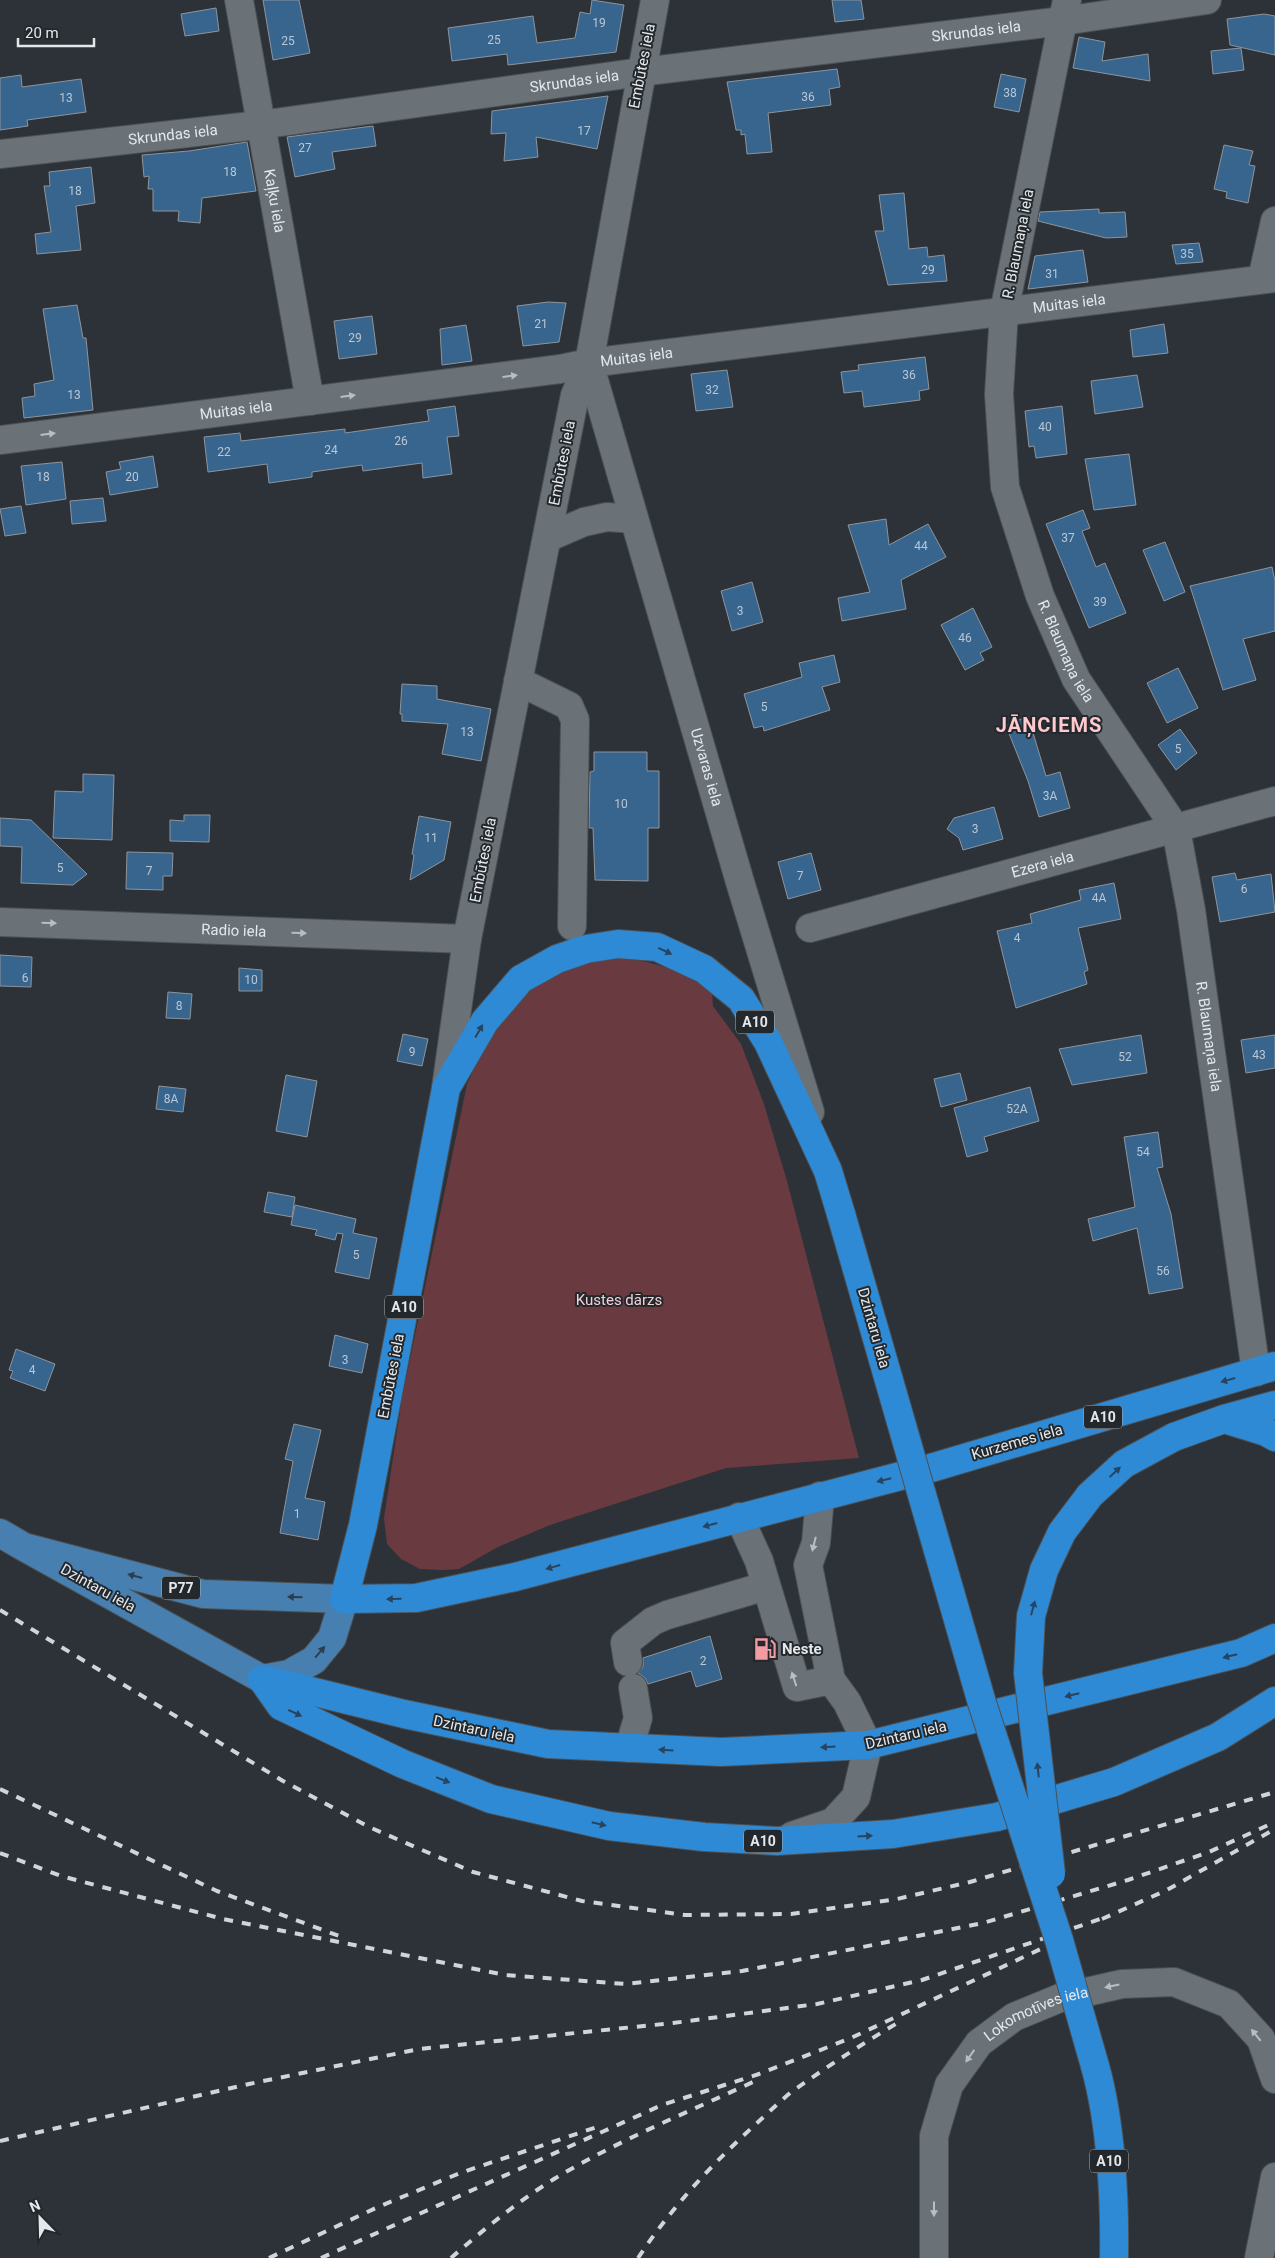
<svg xmlns="http://www.w3.org/2000/svg" width="1275" height="2258" font-family="Roboto,sans-serif">
	<style>
		.green { fill: #693b40 }
		.building { fill: #38658e; stroke: #8e949b }
		.lines { fill: none; stroke-linecap: round; stroke-linejoin: round }
		.minor-casing { stroke: #4b5054; stroke-width: 30 }
		.major-casing { stroke: #4b5054; stroke-width: 30 }
		.highway-casing { stroke: #4b5054; stroke-width: 30 }
		.minor { stroke: #6a7177; stroke-width: 28 }
		.major { stroke: #4780b0; stroke-width: 28 }
		.highway { stroke: #2f8ad6; stroke-width: 28 }
		.rail { stroke: #d1d5d9; stroke-width: 4; stroke-dasharray: 9 9; stroke-linecap: butt }
		.highway-bridge-casing { stroke: #4b5054; stroke-width: 30; stroke-linecap: butt }
		.highway-bridge { stroke: #2f8ad6; stroke-width: 28 }
		.oneway { fill: #b9bec2 }
		.oneway2 { fill: #274560 }
		.oneway3 { fill: #2c3e4e }
		.labels { text-anchor: middle; stroke-width: 4; stroke-linejoin: round; paint-order: stroke }
		.number-label { font-size: 12px; fill: #b9c7d4 }
		.shield { fill: #23282d; stroke: #aaaeb2; stroke-width: 1 }
		.shield-label { font-size: 14px; font-weight: bold; fill: #e4e8eb }
		.street-label { font-size: 15px; fill: #e4e8eb; stroke: #23282d }
		.park-label { font-size: 15px; fill: #f7cfd2; stroke: #23282d }
		.poi-label { font-size: 15px; font-weight: bold; fill: #e4e8eb; stroke: #23282d; text-anchor: start }
		.district-label { font-size: 20px; font-weight: bold; letter-spacing: 1px; fill: #ffcace; stroke: #23282d }
	</style>
	<rect width="100%" height="100%" fill="#2c3237"/>
	<path class="green" d="M 626,958 C 665,965 679,970 712,992 L 713,1006 L 741,1044 L 764,1104 L 787,1181 L 859,1458 L 726,1468 L 550,1525 L 498,1547 L 459,1569 L 442,1570 L 420,1569 L 401,1559 L 387,1544 L 384,1518 L 402,1398 L 467,1084 L 492,1031 L 514,1004 L 539,983 L 564,970 L 588,962 Z"/>
	<path class="building" d="M 263,0 L 299,0 L 310,53 L 273,60 Z
		M 592,0 L 624,5 L 616,52 L 508,65 L 507,54 L 452,61 L 448,28 L 533,16 L 537,43 L 575,38 L 580,12 L 590,14 Z
		M 832,0 L 861,0 L 864,19 L 835,22 Z
		M 216,8 L 219,31 L 185,36 L 181,14 Z
		M 1264,14 L 1275,16 L 1275,55 L 1230,45 L 1227,19 Z
		M 1079,37 L 1105,42 L 1102,61 L 1148,54 L 1150,81 L 1073,68 Z
		M 1241,48 L 1244,70 L 1213,74 L 1211,51 Z
		M 837,69 L 840,87 L 829,89 L 831,105 L 768,113 L 772,152 L 747,154 L 745,134 L 741,135 L 741,130 L 736,130 L 727,82 Z
		M 1001,74 L 1026,79 L 1019,112 L 994,107 Z
		M 21,75 L 22,87 L 81,79 L 86,112 L 27,120 L 28,126 L 0,130 L 0,78 Z
		M 608,96 L 597,149 L 536,137 L 538,157 L 504,161 L 506,133 L 491,134 L 492,111 Z
		M 373,126 L 376,146 L 332,152 L 335,169 L 295,177 L 287,137 Z
		M 247,142 L 256,191 L 202,198 L 200,223 L 178,221 L 179,211 L 153,211 L 153,189 L 148,189 L 149,176 L 144,177 L 142,155 L 189,151 Z
		M 1224,145 L 1253,151 L 1249,165 L 1255,166 L 1248,203 L 1226,198 L 1227,192 L 1214,189 Z
		M 91,167 L 95,203 L 76,206 L 81,250 L 37,254 L 35,234 L 51,232 L 44,186 L 50,186 L 49,172 Z
		M 904,193 L 909,249 L 927,247 L 928,257 L 944,255 L 947,281 L 888,285 L 875,231 L 884,231 L 879,195 Z
		M 1099,209 L 1099,213 L 1125,212 L 1127,237 L 1106,238 L 1038,221 L 1040,212 Z
		M 1199,243 L 1203,262 L 1176,264 L 1172,245 Z
		M 1083,250 L 1088,282 L 1028,289 L 1035,256 Z
		M 548,302 L 566,303 L 559,342 L 523,346 L 517,306 Z
		M 77,305 L 83,338 L 86,338 L 93,410 L 24,418 L 22,398 L 35,396 L 34,384 L 54,380 L 43,309 Z
		M 372,316 L 377,354 L 339,359 L 334,321 Z
		M 1164,324 L 1168,353 L 1133,357 L 1130,330 Z
		M 466,325 L 472,361 L 442,365 L 440,329 Z
		M 925,357 L 929,389 L 919,391 L 920,400 L 864,407 L 862,391 L 844,393 L 841,372 L 859,370 L 858,365 Z
		M 727,370 L 733,407 L 696,411 L 691,374 Z
		M 1137,375 L 1143,407 L 1095,414 L 1091,381 Z
		M 455,406 L 459,436 L 447,437 L 452,474 L 423,478 L 422,463 L 363,471 L 362,465 L 312,472 L 312,477 L 269,483 L 267,464 L 208,472 L 204,437 L 240,433 L 241,441 L 345,429 L 345,433 L 429,421 L 427,410 Z
		M 1062,406 L 1067,454 L 1036,458 L 1034,446 L 1029,447 L 1025,411 Z
		M 1129,454 L 1136,505 L 1094,510 L 1085,459 Z
		M 153,456 L 158,487 L 110,495 L 106,472 L 121,469 L 119,462 Z
		M 62,462 L 66,499 L 26,505 L 21,466 Z
		M 103,498 L 106,521 L 72,524 L 70,501 Z
		M 21,506 L 26,533 L 5,536 L 0,509 Z
		M 1083,510 L 1090,528 L 1082,531 L 1096,567 L 1105,563 L 1126,613 L 1089,628 L 1046,524 Z
		M 886,519 L 889,545 L 928,524 L 946,557 L 901,580 L 906,609 L 842,621 L 838,598 L 870,592 L 848,525 Z
		M 1165,542 L 1185,592 L 1164,601 L 1143,550 Z
		M 1272,567 L 1275,581 L 1275,631 L 1243,639 L 1256,680 L 1223,690 L 1190,586 Z
		M 752,582 L 763,622 L 732,631 L 721,591 Z
		M 973,608 L 992,647 L 980,653 L 984,660 L 965,670 L 941,625 Z
		M 834,655 L 840,682 L 822,687 L 830,710 L 764,731 L 763,726 L 754,728 L 744,694 L 802,677 L 799,663 Z
		M 1178,668 L 1198,708 L 1167,723 L 1147,683 Z
		M 402,684 L 437,686 L 437,699 L 491,709 L 481,761 L 442,754 L 448,724 L 402,721 L 402,714 L 400,714 Z
		M 1028,716 L 1046,776 L 1060,772 L 1070,808 L 1039,817 L 1028,781 L 1006,726 Z
		M 1180,729 L 1197,753 L 1176,770 L 1158,745 Z
		M 594,752 L 647,752 L 647,771 L 659,771 L 659,828 L 648,828 L 648,881 L 595,880 L 593,828 L 589,828 L 590,772 L 594,771 Z
		M 83,774 L 114,775 L 112,840 L 53,838 L 55,791 L 83,792 Z
		M 994,807 L 1003,839 L 963,850 L 959,838 L 947,829 L 954,818 Z
		M 184,815 L 210,815 L 209,842 L 170,841 L 170,820 L 184,821 Z
		M 419,816 L 451,822 L 444,860 L 410,880 L 414,855 L 412,854 Z
		M 0,818 L 31,820 L 87,874 L 73,885 L 21,883 L 22,847 L 0,846 Z
		M 127,852 L 173,853 L 172,876 L 163,876 L 163,890 L 126,889 Z
		M 811,853 L 821,890 L 788,899 L 778,862 Z
		M 1235,873 L 1237,880 L 1271,874 L 1275,912 L 1220,922 L 1212,877 Z
		M 1114,883 L 1121,919 L 1078,928 L 1088,970 L 1084,972 L 1087,984 L 1016,1008 L 997,931 L 1032,923 L 1030,914 L 1081,900 L 1079,890 Z
		M 0,955 L 32,957 L 31,987 L 0,986 Z
		M 239,968 L 262,970 L 262,991 L 239,991 Z
		M 168,992 L 192,994 L 190,1019 L 166,1018 Z
		M 403,1034 L 428,1039 L 422,1066 L 397,1061 Z
		M 1141,1035 L 1147,1073 L 1072,1085 L 1059,1049 Z
		M 1275,1035 L 1275,1068 L 1246,1073 L 1241,1040 Z
		M 960,1073 L 967,1100 L 941,1107 L 934,1079 Z
		M 286,1075 L 317,1081 L 307,1137 L 276,1131 Z
		M 159,1086 L 186,1089 L 183,1112 L 156,1109 Z
		M 1030,1087 L 1039,1121 L 984,1137 L 988,1151 L 967,1157 L 954,1108 Z
		M 1158,1132 L 1163,1167 L 1157,1168 L 1171,1214 L 1183,1288 L 1149,1294 L 1137,1228 L 1093,1241 L 1088,1219 L 1135,1207 L 1124,1137 Z
		M 268,1192 L 295,1197 L 292,1217 L 264,1212 Z
		M 295,1205 L 356,1219 L 353,1233 L 377,1238 L 369,1279 L 335,1272 L 343,1234 L 337,1233 L 335,1240 L 315,1235 L 317,1230 L 291,1225 Z
		M 335,1335 L 368,1344 L 362,1373 L 329,1366 Z
		M 16,1349 L 55,1364 L 45,1391 L 10,1378 L 13,1371 L 9,1370 Z
		M 294,1424 L 321,1430 L 305,1498 L 325,1502 L 318,1540 L 280,1533 L 293,1461 L 285,1459 Z
		M 710,1636 L 722,1679 L 696,1687 L 691,1671 L 648,1684 L 645,1678 L 638,1673 L 643,1667 L 643,1658 Z"/>
	<g class="lines">
		<defs>
			<g id="minor">
				<path id="s1" d="M 239,0 L 310,401"/>
				<path id="s2" d="M 1067,0 L 1004,312 L 999,394 L 1005,487 L 1040,596 L 1076,679 L 1176,829 L 1191,910 L 1256,1372"/>
				<path id="s3" d="M 0,154 L 260,125 L 641,72 L 1063,21 L 1207,0"/>
				<path d="M 1262,279 L 1275,221"/>
				<path id="s4" d="M 589,363 L 740,882 L 810,1112"/>
				<path id="s5" d="M 0,440 L 560,369 L 589,363 L 1275,278"/>
				<path d="M 547,538 L 584,522 L 607,517 L 634,519"/>
				<path d="M 518,681 L 569,706 L 575,720 L 572,926"/>
				<path id="s6" d="M 0,922 L 467,939"/>
				<path id="s7" d="M 810,928 L 1275,801"/>
				<path d="M 446,1088 L 467,939 L 575,395 L 589,363 L 655,0"/>
				<path d="M 820,1496 L 816,1543 L 808,1565 L 831,1680"/>
				<path d="M 739,1517 L 759,1561 L 797,1687 L 831,1680 L 847,1702 L 868,1745 L 856,1797 L 833,1822 L 792,1836"/>
				<path d="M 628,1662 L 625,1643 L 653,1621 L 667,1615 L 766,1586"/>
				<path d="M 629,1748 L 638,1718 L 633,1688"/>
				<path id="s8" d="M 934,2258 L 934,2136 L 949,2085 L 979,2043 L 1014,2017 L 1060,1998 L 1122,1984 L 1174,1982 L 1229,2004 L 1261,2039 L 1275,2079"/>
				<path d="M 1259,2258 L 1275,2177"/>
			</g>
			<path id="major" d="M 0,1533 L 24,1547 L 262,1679 L 289,1674 L 314,1660 L 332,1638 L 344,1599 L 203,1594 L 24,1547"/>
			<path id="highway" d="M 841,1214 L 828,1171 L 768,1042 L 741,999 L 704,969 L 657,947 L 618,944 L 586,949 L 557,959 L 521,979 L 485,1021 L 446,1088 L 363,1525 L 344,1599 L 416,1598 L 515,1577 L 931,1468 L 1275,1366
				M 1224,1419 L 1266,1432 L 1275,1437
				M 1174,1437 L 1224,1419 L 1275,1405
				M 262,1679 L 281,1706 L 403,1764 L 491,1799 L 609,1826 L 704,1837 L 777,1841 L 893,1834 L 997,1817 L 1114,1782 L 1218,1737 L 1275,1701
				M 262,1679 L 404,1714 L 548,1744 L 721,1752 L 868,1745 L 1241,1653 L 1275,1638
				M 1095,2066 C 1111,2123 1115,2198 1114,2258"/>
		</defs>
		<use href="#minor" class="minor-casing"/>
		<use href="#major" class="major-casing"/>
		<use href="#highway" class="highway-casing"/>
		<use href="#minor" class="minor"/>
		<use href="#major" class="major"/>
		<use href="#highway" class="highway"/>
		<path class="rail" d="M 0,1610 L 283,1781 L 369,1827 L 473,1872 L 582,1901 L 685,1915 L 791,1914 L 897,1899 L 970,1882 L 1275,1792
			M 0,1789 L 217,1891 L 342,1937
			M 0,1853 L 61,1876 L 223,1919 L 505,1975 L 626,1984 L 742,1971 L 983,1923 L 1128,1880 L 1209,1852 L 1275,1822
			M 1102,1919 L 1167,1890 L 1273,1830
			M 0,2141 L 249,2084 L 419,2049 L 673,2023 L 817,2004 L 922,1980 L 1109,1916
			M 269,2258 L 378,2207 L 460,2173 L 600,2126
			M 321,2258 L 662,2105 L 759,2074 L 851,2038 L 1062,1939
			M 451,2258 C 483,2230 517,2202 554,2179 C 617,2141 686,2113 753,2082
			M 638,2258 C 671,2208 712,2164 756,2124 C 767,2114 778,2103 790,2093 C 825,2068 862,2044 899,2022"/>
		<defs>
			<path id="highway-bridge" d="M 841,1214 L 982,1703 L 1059,1940 L 1095,2066
				M 1051,1874 L 1028,1673 L 1031,1616 L 1044,1570 L 1062,1532 L 1090,1495 L 1124,1464 L 1174,1437"/>
		</defs>
		<use href="#highway-bridge" class="highway-bridge-casing"/>
		<use href="#highway-bridge" class="highway-bridge"/>
	</g>
	<defs><path id="oneway-solid" d="M-6-.8H1V-3.2L6.5 0L1 3.2V.8H-6Z" transform="scale(1.25)"/></defs>
	<g class="oneway">
		<use href="#oneway-solid" transform="translate(510 376) rotate(-7)"/>
		<use href="#oneway-solid" transform="translate(348 396) rotate(-7)"/>
		<use href="#oneway-solid" transform="translate(48 434) rotate(-7)"/>
		<use href="#oneway-solid" transform="translate(49 923) rotate(2)"/>
		<use href="#oneway-solid" transform="translate(299 933) rotate(2)"/>
		<use href="#oneway-solid" transform="translate(814 1544) rotate(104)"/>
		<use href="#oneway-solid" transform="translate(794 1679) rotate(-108)"/>
		<use href="#oneway-solid" transform="translate(1112 1986) rotate(168)"/>
		<use href="#oneway-solid" transform="translate(1256 2035) rotate(-129)"/>
		<use href="#oneway-solid" transform="translate(970 2056) rotate(125)"/>
		<use href="#oneway-solid" transform="translate(934 2209) rotate(90)"/>
	</g>
	<g class="oneway2">
		<use href="#oneway-solid" transform="translate(665 951) rotate(25)"/>
		<use href="#oneway-solid" transform="translate(479 1031) rotate(-60)"/>
		<use href="#oneway-solid" transform="translate(1228 1380) rotate(164)"/>
		<use href="#oneway-solid" transform="translate(1115 1472) rotate(-43)"/>
		<use href="#oneway-solid" transform="translate(884 1480) rotate(166)"/>
		<use href="#oneway-solid" transform="translate(710 1525) rotate(165)"/>
		<use href="#oneway-solid" transform="translate(553 1567) rotate(164)"/>
		<use href="#oneway-solid" transform="translate(394 1599) rotate(179)"/>
		<use href="#oneway-solid" transform="translate(1033 1608) rotate(-75)"/>
		<use href="#oneway-solid" transform="translate(1230 1656) rotate(166)"/>
		<use href="#oneway-solid" transform="translate(1072 1695) rotate(166)"/>
		<use href="#oneway-solid" transform="translate(295 1713) rotate(25)"/>
		<use href="#oneway-solid" transform="translate(828 1747) rotate(177)"/>
		<use href="#oneway-solid" transform="translate(666 1750) rotate(-177)"/>
		<use href="#oneway-solid" transform="translate(1038 1770) rotate(-96)"/>
		<use href="#oneway-solid" transform="translate(443 1780) rotate(22)"/>
		<use href="#oneway-solid" transform="translate(599 1824) rotate(13)"/>
		<use href="#oneway-solid" transform="translate(865 1836) rotate(-4)"/>
	</g>
	<g class="oneway3">
		<use href="#oneway-solid" transform="translate(135 1576) rotate(-165)"/>
		<use href="#oneway-solid" transform="translate(295 1597) rotate(-178)"/>
		<use href="#oneway-solid" transform="translate(320 1652) rotate(-49)"/>
	</g>
	<defs>
		<symbol id="fuel-bare" viewBox="-9 -9 18 18"><path d="M-5.5-6h7V0h2V4h1.3V-2.5L3-4.5l.8-.8L6-3V5H2.5V1h-1V6h-7ZM-4.2-4.7v3.2H.2V-4.7Z" fill="#f49aa3" stroke="#23282d" stroke-width="2.5" paint-order="stroke"/></symbol>
	</defs>
	<g fill-rule="evenodd">
		<use href="#fuel-bare" x="749" y="1633" width="32" height="32"/>
	</g>
	<g class="labels">
		<g class="number-label">
			<text x="599" y="27">19</text>
			<text x="494" y="44">25</text>
			<text x="288" y="45">25</text>
			<text x="1010" y="97">38</text>
			<text x="808" y="101">36</text>
			<text x="66" y="102">13</text>
			<text x="584" y="135">17</text>
			<text x="305" y="152">27</text>
			<text x="230" y="176">18</text>
			<text x="75" y="195">18</text>
			<text x="1187" y="258">35</text>
			<text x="928" y="274">29</text>
			<text x="1052" y="278">31</text>
			<text x="541" y="328">21</text>
			<text x="355" y="342">29</text>
			<text x="909" y="379">36</text>
			<text x="712" y="394">32</text>
			<text x="74" y="399">13</text>
			<text x="1045" y="431">40</text>
			<text x="401" y="445">26</text>
			<text x="331" y="454">24</text>
			<text x="224" y="456">22</text>
			<text x="43" y="481">18</text>
			<text x="132" y="481">20</text>
			<text x="1068" y="542">37</text>
			<text x="921" y="550">44</text>
			<text x="1100" y="606">39</text>
			<text x="740" y="615">3</text>
			<text x="965" y="642">46</text>
			<text x="764" y="711">5</text>
			<text x="467" y="736">13</text>
			<text x="1178" y="753">5</text>
			<text x="1050" y="800">3A</text>
			<text x="621" y="808">10</text>
			<text x="975" y="833">3</text>
			<text x="431" y="842">11</text>
			<text x="60" y="872">5</text>
			<text x="149" y="875">7</text>
			<text x="800" y="880">7</text>
			<text x="1244" y="893">6</text>
			<text x="1099" y="902">4A</text>
			<text x="1017" y="942">4</text>
			<text x="25" y="982">6</text>
			<text x="251" y="984">10</text>
			<text x="179" y="1010">8</text>
			<text x="412" y="1056">9</text>
			<text x="1259" y="1059">43</text>
			<text x="1125" y="1061">52</text>
			<text x="171" y="1103">8A</text>
			<text x="1017" y="1113">52A</text>
			<text x="1143" y="1156">54</text>
			<text x="356" y="1259">5</text>
			<text x="1163" y="1275">56</text>
			<text x="345" y="1364">3</text>
			<text x="32" y="1374">4</text>
			<text x="297" y="1518">1</text>
			<text x="703" y="1665">2</text>
		</g>
		<g class="shield">
			<rect x="736" y="1010.5" width="38" height="23" rx="4"/>
			<rect x="385" y="1295.5" width="38" height="23" rx="4"/>
			<rect x="1084" y="1405.5" width="38" height="23" rx="4"/>
			<rect x="162" y="1576.5" width="38" height="23" rx="4"/>
			<rect x="744" y="1829.5" width="38" height="23" rx="4"/>
			<rect x="1090" y="2149.5" width="38" height="23" rx="4"/>
		</g>
		<g class="shield-label">
			<text x="755" y="1027">A10</text>
			<text x="404" y="1312">A10</text>
			<text x="1103" y="1422">A10</text>
			<text x="181" y="1593">P77</text>
			<text x="763" y="1846">A10</text>
			<text x="1109" y="2166">A10</text>
		</g>
		<g class="street-label">
			<text dy="5" stroke="none"><textPath href="#s3" startOffset="984">Skrundas iela</textPath></text>
			<text transform="translate(642 66) rotate(-79)" y="5">Embūtes iela</text>
			<text dy="5" stroke="none"><textPath href="#s3" startOffset="579">Skrundas iela</textPath></text>
			<text dy="5" stroke="none"><textPath href="#s3" startOffset="174">Skrundas iela</textPath></text>
			<text dy="5" stroke="none"><textPath href="#s1" startOffset="204">Kaļķu iela</textPath></text>
			<text transform="translate(1018 244) rotate(-79)" y="5">R. Blaumaņa iela</text>
			<text dy="5" stroke="none"><textPath href="#s5" startOffset="1078">Muitas iela</textPath></text>
			<text dy="5" stroke="none"><textPath href="#s5" startOffset="642">Muitas iela</textPath></text>
			<text dy="5" stroke="none"><textPath href="#s5" startOffset="238">Muitas iela</textPath></text>
			<text transform="translate(562 463) rotate(-79)" y="5">Embūtes iela</text>
			<text dy="5" stroke="none"><textPath href="#s2" startOffset="669">R. Blaumaņa iela</textPath></text>
			<text dy="5" stroke="none"><textPath href="#s4" startOffset="421">Uzvaras iela</textPath></text>
			<text transform="translate(483 860) rotate(-79)" y="5">Embūtes iela</text>
			<text dy="5" stroke="none"><textPath href="#s7" startOffset="241">Ezera iela</textPath></text>
			<text dy="5" stroke="none"><textPath href="#s6" startOffset="234">Radio iela</textPath></text>
			<text dy="5" stroke="none"><textPath href="#s2" startOffset="1089">R. Blaumaņa iela</textPath></text>
			<text transform="translate(874 1328) rotate(74)" y="5">Dzintaru iela</text>
			<text transform="translate(391 1376) rotate(-79)" y="5">Embūtes iela</text>
			<text transform="translate(1017 1442) rotate(-16)" y="5">Kurzemes iela</text>
			<text transform="translate(98 1588) rotate(29)" y="5">Dzintaru iela</text>
			<text transform="translate(474 1729) rotate(12)" y="5">Dzintaru iela</text>
			<text transform="translate(906 1735) rotate(-13)" y="5">Dzintaru iela</text>
			<text dy="5" stroke="none"><textPath href="#s8" startOffset="292">Lokomotīves iela</textPath></text>
		</g>
		<g class="park-label">
			<text x="619" y="1305">Kustes dārzs</text>
		</g>
		<g class="poi-label">
			<text x="782" y="1654">Neste</text>
		</g>
		<g class="district-label">
			<text x="1049" y="732">JĀŅCIEMS</text>
		</g>
	</g>
	<g transform="translate(40 2218) rotate(337)" stroke="#23282d" stroke-width="4" paint-order="stroke">
	<path d="M0-4L9 19L0 12L-9 19Z" fill="#e4e8eb"/>
	<text y="-8" font-size="14" font-weight="bold" text-anchor="middle" fill="#e4e8eb">N</text>
	</g>
	<path d="M18 38v8h76v-8" fill="none" stroke="#e4e8eb" stroke-width="2.5"/>
	<text x="25" y="38" font-size="15" fill="#e4e8eb" stroke="#23282d" stroke-width="4" paint-order="stroke">20 m</text>
</svg>
